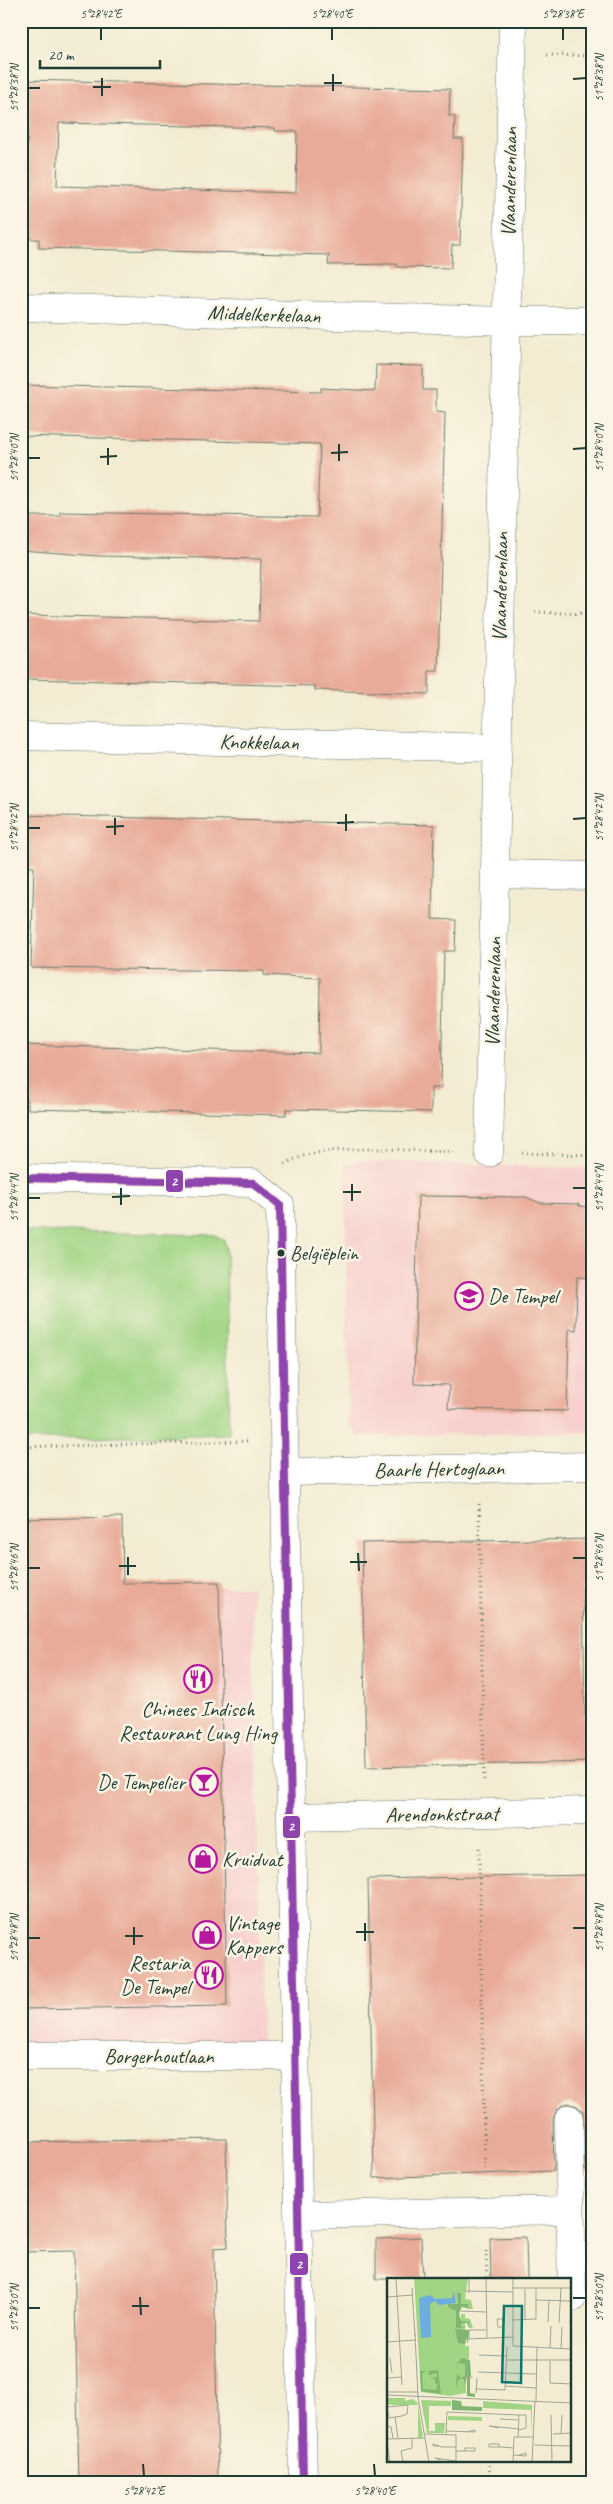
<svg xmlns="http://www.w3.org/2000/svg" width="613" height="2504" font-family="Caveat,sans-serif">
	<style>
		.built { fill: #f7d0cd }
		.green { fill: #a1d585; stroke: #60895c }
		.building { fill: #e9ab99; fill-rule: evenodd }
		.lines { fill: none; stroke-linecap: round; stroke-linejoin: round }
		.minor-casing { stroke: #697a6c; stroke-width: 29 }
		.path { stroke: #697a6c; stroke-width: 3; stroke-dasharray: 1 4; stroke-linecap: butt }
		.minor { stroke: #fff; stroke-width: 28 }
		.bus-1-casing { stroke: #fcf5e5; stroke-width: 11 }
		.bus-1 { stroke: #8e44ad; stroke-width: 8 }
		.ticks { fill: none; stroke: #1f3d34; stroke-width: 2 }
		.bus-dot { fill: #1f3d34; stroke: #fcf5e5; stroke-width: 2 }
		.labels { text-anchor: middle; stroke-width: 5; stroke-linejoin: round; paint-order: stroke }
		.bus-label { font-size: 20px; fill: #1f3d34; stroke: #fcf5e5; text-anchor: start }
		.street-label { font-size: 21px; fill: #1f3d34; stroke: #fcf5e5 }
		.poi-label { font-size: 21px; fill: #1f3d34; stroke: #fcf5e5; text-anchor: start }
		.inset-road { fill: none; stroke: #9ea693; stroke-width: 1 }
		.view { fill: #0f766e; fill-opacity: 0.15; stroke: #0f766e; stroke-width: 2.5 }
		.inset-edge { fill: none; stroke: #1f3d34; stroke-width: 2.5 }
		.line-badge { stroke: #fcf5e5; stroke-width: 2 }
		.badge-label { font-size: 14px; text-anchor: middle; font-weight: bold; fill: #fff }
		.neatline { fill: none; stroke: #1f3d34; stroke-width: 2 }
		.ticks-label { font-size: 12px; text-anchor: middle; fill: #1f3d34 }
	</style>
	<rect width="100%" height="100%" fill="#fcf5e5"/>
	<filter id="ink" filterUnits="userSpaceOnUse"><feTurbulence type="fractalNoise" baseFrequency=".02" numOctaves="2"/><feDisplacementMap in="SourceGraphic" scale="10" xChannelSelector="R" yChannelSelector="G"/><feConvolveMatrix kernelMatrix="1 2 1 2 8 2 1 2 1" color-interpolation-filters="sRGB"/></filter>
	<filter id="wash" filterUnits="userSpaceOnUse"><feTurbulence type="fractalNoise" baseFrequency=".0096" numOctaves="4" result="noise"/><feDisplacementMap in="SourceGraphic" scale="20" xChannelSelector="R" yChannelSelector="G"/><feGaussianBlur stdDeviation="1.12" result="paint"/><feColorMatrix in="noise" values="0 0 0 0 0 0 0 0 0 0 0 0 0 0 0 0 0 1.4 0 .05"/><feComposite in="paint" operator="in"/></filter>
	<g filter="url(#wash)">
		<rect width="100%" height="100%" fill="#f3ecd3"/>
		<path class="built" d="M 355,1161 L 592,1168 L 592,1432 L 358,1436 L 348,1423 L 345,1165 Z
			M 252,1587 L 262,2045 L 21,2044 L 21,1589 Z"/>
		<path class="green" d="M 21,1231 L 215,1235 L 224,1240 L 226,1249 L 229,1434 L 21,1440 Z"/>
		<g id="blocks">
			<path class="building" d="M 21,80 L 450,89 L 449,116 L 455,116 L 454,139 L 463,139 L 460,245 L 452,245 L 451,268 L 397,267 L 397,264 L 328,265 L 329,255 L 39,248 L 39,239 L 21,239 L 21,186 L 25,186 L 28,122 L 21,122 ZM 59,123 L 275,128 L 275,131 L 297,131 L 296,193 L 57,186 Z
				M 376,365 L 423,366 L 423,390 L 436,390 L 436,412 L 445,413 L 438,671 L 429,671 L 429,694 L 315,690 L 315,686 L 25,679 L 25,670 L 21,670 L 21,615 L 259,621 L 261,559 L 98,556 L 21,550 L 21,516 L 60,516 L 60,512 L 317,517 L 320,444 L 21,436 L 21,385 L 321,392 L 321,388 L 375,391 Z
				M 21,815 L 434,825 L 432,919 L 456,920 L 455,951 L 444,951 L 441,1088 L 431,1088 L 431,1112 L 286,1109 L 286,1115 L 28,1109 L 28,1100 L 21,1099 L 21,1045 L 319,1053 L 320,978 L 264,975 L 264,971 L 31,968 L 34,867 L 21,866 Z
				M 418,1196 L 526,1197 L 540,1203 L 579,1204 L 579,1206 L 592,1207 L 592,1278 L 577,1277 L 576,1330 L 569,1329 L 567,1411 L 448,1409 L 449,1385 L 414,1384 Z
				M 122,1517 L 123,1583 L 219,1582 L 227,2006 L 21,2009 L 21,1519 Z
				M 592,1539 L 592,1586 L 583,1586 L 585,1716 L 592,1716 L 592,1762 L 366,1767 L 362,1543 Z
				M 590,1875 L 592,2170 L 585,2171 L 583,2111 L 577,2106 L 568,2103 L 561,2106 L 556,2111 L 553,2119 L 554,2171 L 374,2178 L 368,1879 Z
				M 226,2139 L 228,2247 L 214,2248 L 218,2483 L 79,2483 L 74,2251 L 21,2252 L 21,2142 Z
				M 421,2237 L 423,2279 L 376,2279 L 376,2239 Z
				M 526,2237 L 527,2279 L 491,2279 L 490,2238 Z"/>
		</g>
	</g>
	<g filter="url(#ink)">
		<use href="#blocks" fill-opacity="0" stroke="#697a6c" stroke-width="1"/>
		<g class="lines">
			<defs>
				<path id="minor" d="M 21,307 L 506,321 L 592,321
					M 21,736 L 497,748
					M 496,874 L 592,876
					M 489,1153 L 513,21
					M 21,1178 L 253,1183 L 280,1205 L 303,2483
					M 286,1472 L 592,1466
					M 291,1817 L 592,1811
					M 21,2056 L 296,2056
					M 569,2119 L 572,2298
					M 299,2215 L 570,2210"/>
			</defs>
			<use href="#minor" class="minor-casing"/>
			<path class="path" d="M 547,55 L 592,56
				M 535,612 L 592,614
				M 522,1153 L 592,1155
				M 285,1164 C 322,1141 409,1151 454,1152
				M 21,1447 L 249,1441
				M 479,1504 L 484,1780
				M 479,1848 L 485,2177
				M 486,2246 L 487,2279
				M 489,2460 L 490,2483"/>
			<use href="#minor" class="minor"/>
			<defs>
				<path id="bus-1" d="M 21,1178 L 253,1183
					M 253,1183 L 280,1205 L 303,2483"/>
			</defs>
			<use href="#bus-1" class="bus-1-casing"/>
			<use href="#bus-1" class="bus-1"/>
		</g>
	</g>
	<path class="ticks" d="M 101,28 L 101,40M 332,28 L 332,40M 563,28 L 563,40M 333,74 L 333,91M 102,78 L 102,96M 573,79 L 586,78M 324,83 L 342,83M 93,87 L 111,87M 28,88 L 40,88M 339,444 L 339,461M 108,448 L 108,465M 573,449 L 586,448M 331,453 L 348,452M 100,457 L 117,456M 28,458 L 40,458M 346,814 L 346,831M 115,818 L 115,835M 573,819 L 586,818M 337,823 L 354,822M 106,827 L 124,826M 28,828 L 40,828M 352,1184 L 352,1201M 121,1188 L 121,1205M 573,1188 L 586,1188M 343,1192 L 361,1192M 112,1197 L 130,1196M 28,1198 L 40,1198M 358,1553 L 359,1571M 128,1557 L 128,1575M 573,1558 L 586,1558M 350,1562 L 367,1562M 119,1566 L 136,1566M 28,1568 L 40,1568M 365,1923 L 365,1941M 134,1927 L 134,1945M 573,1928 L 586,1928M 356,1932 L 374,1932M 125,1936 L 143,1936M 28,1938 L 40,1938M 140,2297 L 141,2315M 573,2298 L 586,2298M 132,2306 L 149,2306M 28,2308 L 40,2308M 143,2464 L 144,2476M 374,2464 L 375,2476"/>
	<defs>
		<symbol id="school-ring" viewBox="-11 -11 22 22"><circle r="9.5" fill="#fcf5e5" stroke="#b5179e" stroke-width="1.5"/><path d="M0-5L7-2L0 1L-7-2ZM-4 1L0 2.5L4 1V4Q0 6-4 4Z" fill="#b5179e"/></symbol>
		<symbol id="restaurant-ring" viewBox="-11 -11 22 22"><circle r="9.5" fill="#fcf5e5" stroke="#b5179e" stroke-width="1.5"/><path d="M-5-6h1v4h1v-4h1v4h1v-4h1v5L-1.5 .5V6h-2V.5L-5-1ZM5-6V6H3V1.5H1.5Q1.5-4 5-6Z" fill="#b5179e"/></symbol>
		<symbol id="bar-ring" viewBox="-11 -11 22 22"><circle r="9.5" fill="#fcf5e5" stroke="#b5179e" stroke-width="1.5"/><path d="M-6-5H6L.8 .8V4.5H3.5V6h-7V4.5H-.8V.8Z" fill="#b5179e"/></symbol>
		<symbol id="shop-ring" viewBox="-11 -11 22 22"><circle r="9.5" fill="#fcf5e5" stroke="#b5179e" stroke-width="1.5"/><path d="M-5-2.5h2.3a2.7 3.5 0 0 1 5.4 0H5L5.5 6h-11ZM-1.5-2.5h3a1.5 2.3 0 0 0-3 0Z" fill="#b5179e"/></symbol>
	</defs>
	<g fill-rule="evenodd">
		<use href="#school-ring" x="453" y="1280" width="32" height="32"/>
		<use href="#restaurant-ring" x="182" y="1663" width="32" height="32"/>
		<use href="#bar-ring" x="188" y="1766" width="32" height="32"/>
		<use href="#shop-ring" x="187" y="1843" width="32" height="32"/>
		<use href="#shop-ring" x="191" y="1919" width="32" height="32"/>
		<use href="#restaurant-ring" x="193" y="1959" width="32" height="32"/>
	</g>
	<circle class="bus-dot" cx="281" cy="1253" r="4.5"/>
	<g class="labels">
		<g class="bus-label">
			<text x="290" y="1260">Belgiëplein</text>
		</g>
		<g class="street-label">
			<text transform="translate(509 182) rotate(-89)" y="7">Vlaanderenlaan</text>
			<text transform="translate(264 314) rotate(2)" y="7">Middelkerkelaan</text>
			<text transform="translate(500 587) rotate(-89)" y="7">Vlaanderenlaan</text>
			<text transform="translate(259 742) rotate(1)" y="7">Knokkelaan</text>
			<text transform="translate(493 992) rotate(-89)" y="7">Vlaanderenlaan</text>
			<text transform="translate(439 1469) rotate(-1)" y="7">Baarle Hertoglaan</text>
			<text transform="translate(442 1814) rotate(-1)" y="7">Arendonkstraat</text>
			<text x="159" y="2063">Borgerhoutlaan</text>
		</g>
		<g class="poi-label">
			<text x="488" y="1303">De Tempel</text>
			<text x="198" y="1716" text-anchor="middle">Chinees Indisch<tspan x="198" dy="24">Restaurant Lung Hing</tspan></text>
			<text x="185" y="1789" text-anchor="end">De Tempelier</text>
			<text x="222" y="1866">Kruidvat</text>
			<text x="226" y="1930">Vintage<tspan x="226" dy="24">Kappers</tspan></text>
			<text x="190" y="1970" text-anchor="end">Restaria<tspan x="190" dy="24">De Tempel</tspan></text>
		</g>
	</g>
	<g transform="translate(387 2278)">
		<rect width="184" height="184" fill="#f3ecd3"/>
		<path d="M 27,0 L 81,0 L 78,21 L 84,22 L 86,31 L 82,31 L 81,26 L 80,30 L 71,29 L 71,39 L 74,41 L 74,36 L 78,36 L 78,40 L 83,41 L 86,50 L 82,50 L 82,44 L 78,45 L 78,52 L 81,52 L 78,68 L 82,68 L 82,81 L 78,81 L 79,115 L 63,118 L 34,114 ZM 0,120 L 18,120 L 18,123 L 25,121 L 30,124 L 31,127 L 36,159 L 31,160 L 31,127 L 6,127 L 0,126 ZM 34,122 L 64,123 L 64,128 L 42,128 L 42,153 L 48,153 L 48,145 L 58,145 L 57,155 L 40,155 ZM 96,123 L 145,127 L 145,158 L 144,132 L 96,130 ZM 61,138 L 95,139 L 95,143 L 61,142 Z" fill="#a1d585"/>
		<path d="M 70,15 L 74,15 L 74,26 L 81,26 L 82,31 L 75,28 L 72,36 L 74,43 L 82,44 L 82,50 L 80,45 L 74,45 L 74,49 L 79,50 L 69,50 L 69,33 L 61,29 L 61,26 L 71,26 ZM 68,51 L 82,52 L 81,66 L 79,60 L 78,66 L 71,65 ZM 75,80 L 83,82 L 84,98 L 82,98 L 86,99 L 83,100 L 83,115 L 88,116 L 88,119 L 80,118 L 80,98 L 78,108 L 77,101 L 72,101 L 69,110 L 70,95 L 74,100 L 78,97 L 78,86 L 71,85 L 70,91 L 70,85 ZM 51,92 L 54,116 L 34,113 L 33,93 L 40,93 L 35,95 L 36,111 L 49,112 L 51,105 L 48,106 L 48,101 L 42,100 L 50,99 L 50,95 L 42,97 L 41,93 ZM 65,122 L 74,123 L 75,128 L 95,129 L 95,133 L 65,132 Z" fill="#80b672"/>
		<path d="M 67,14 L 69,25 L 52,27 L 48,23 L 43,26 L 44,59 L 34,60 L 32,20 L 43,17 L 48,21 L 65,20 Z" fill="#6cacdf"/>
		<path class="inset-road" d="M 9,0 L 15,107M 99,0 L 100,59M 126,0 L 126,68 L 184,71M 25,10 L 28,58M 126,10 L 184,10M 78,13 L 126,14M 82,15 L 82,0 L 99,0M 0,19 L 26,17M 149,22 L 184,23M 74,33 L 99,34M 110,41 L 116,41 L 116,49 L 111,49 ZM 126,42 L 149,41 L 149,11M 138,42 L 138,11M 161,44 L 162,22M 172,45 L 174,10M 183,45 L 184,30M 99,52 L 82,52 L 82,61 L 126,59M 28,56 L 31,119 L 42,184M 0,64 L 28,62M 163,70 L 164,48M 174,71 L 175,49M 92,77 L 119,78M 3,80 L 5,95M 119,82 L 184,82M 163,83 L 163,105 L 184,106M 91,94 L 149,96M 0,100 L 15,99M 118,108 L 149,110M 90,111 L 118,112 L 120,69M 0,114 L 31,114M 89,115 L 90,100M 0,117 L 184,125M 149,123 L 150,70M 0,129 L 21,127 L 20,136 L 15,138 L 2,140 L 0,132M 164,137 L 165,184M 8,139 L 11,160M 113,141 L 131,142M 0,148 L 4,149 L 6,160M 112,150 L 102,148 L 132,151M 132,152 L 139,150 L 139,137 L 132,137M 59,153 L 88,154 L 88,152 L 79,154M 174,155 L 175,137M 38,156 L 69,157 L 69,184M 59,156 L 60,134 L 132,137 L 131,159M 166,156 L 184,155M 0,161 L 38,160M 0,164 L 3,184M 147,167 L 184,168M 52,168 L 46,166 L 46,168 L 52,168 L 55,169 L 69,169M 112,169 L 112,166 L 102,166 L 102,169 L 114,169 L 127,170M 69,173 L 88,173 L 88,170 L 78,170 L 78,173M 126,177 L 139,178 L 139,175 L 132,177M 54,182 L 48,180 L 69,183M 16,184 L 14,173 L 25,170 L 25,160M 126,184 L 127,159 L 147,159M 145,184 L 148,123"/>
		<path class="view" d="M 117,28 L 135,28 L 134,105 L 115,104 Z"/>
		<rect width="184" height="184" class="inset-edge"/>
	</g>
	<g class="line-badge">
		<rect x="165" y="1169" width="19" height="24" rx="5" fill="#8e44ad"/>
		<rect x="282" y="1815" width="19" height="24" rx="5" fill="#8e44ad"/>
		<rect x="289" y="2252" width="20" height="24" rx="5" fill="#8e44ad"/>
	</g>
	<g class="badge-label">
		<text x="174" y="1186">2</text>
		<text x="291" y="1831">2</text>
		<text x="299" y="2269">2</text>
	</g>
	<rect width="613" height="2504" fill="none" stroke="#fcf5e5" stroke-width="55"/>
	<path d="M40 60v8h120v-8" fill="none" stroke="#1f3d34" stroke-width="2.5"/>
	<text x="48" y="60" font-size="15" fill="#1f3d34" stroke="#fcf5e5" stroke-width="4" paint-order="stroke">20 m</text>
	<rect x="28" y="28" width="558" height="2448" class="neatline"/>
	<g class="ticks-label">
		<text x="101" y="18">5°28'42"E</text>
		<text x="332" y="18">5°28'40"E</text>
		<text x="563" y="18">5°28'38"E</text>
		<text transform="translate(599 78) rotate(-90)" y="4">51°28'38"N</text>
		<text transform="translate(14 88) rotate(-90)" y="4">51°28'38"N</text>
		<text transform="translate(599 448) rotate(-90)" y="4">51°28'40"N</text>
		<text transform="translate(14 458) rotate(-90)" y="4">51°28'40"N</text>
		<text transform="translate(599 818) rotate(-90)" y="4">51°28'42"N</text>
		<text transform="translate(14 828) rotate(-90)" y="4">51°28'42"N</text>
		<text transform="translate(599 1188) rotate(-90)" y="4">51°28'44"N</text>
		<text transform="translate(14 1198) rotate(-90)" y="4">51°28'44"N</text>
		<text transform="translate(599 1558) rotate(-90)" y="4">51°28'46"N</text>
		<text transform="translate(14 1568) rotate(-90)" y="4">51°28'46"N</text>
		<text transform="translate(599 1928) rotate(-90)" y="4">51°28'48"N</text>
		<text transform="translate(14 1938) rotate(-90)" y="4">51°28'48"N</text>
		<text transform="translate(599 2298) rotate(-90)" y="4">51°28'50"N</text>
		<text transform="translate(14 2308) rotate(-90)" y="4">51°28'50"N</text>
		<text x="144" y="2495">5°28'42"E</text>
		<text x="375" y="2495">5°28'40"E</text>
	</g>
</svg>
